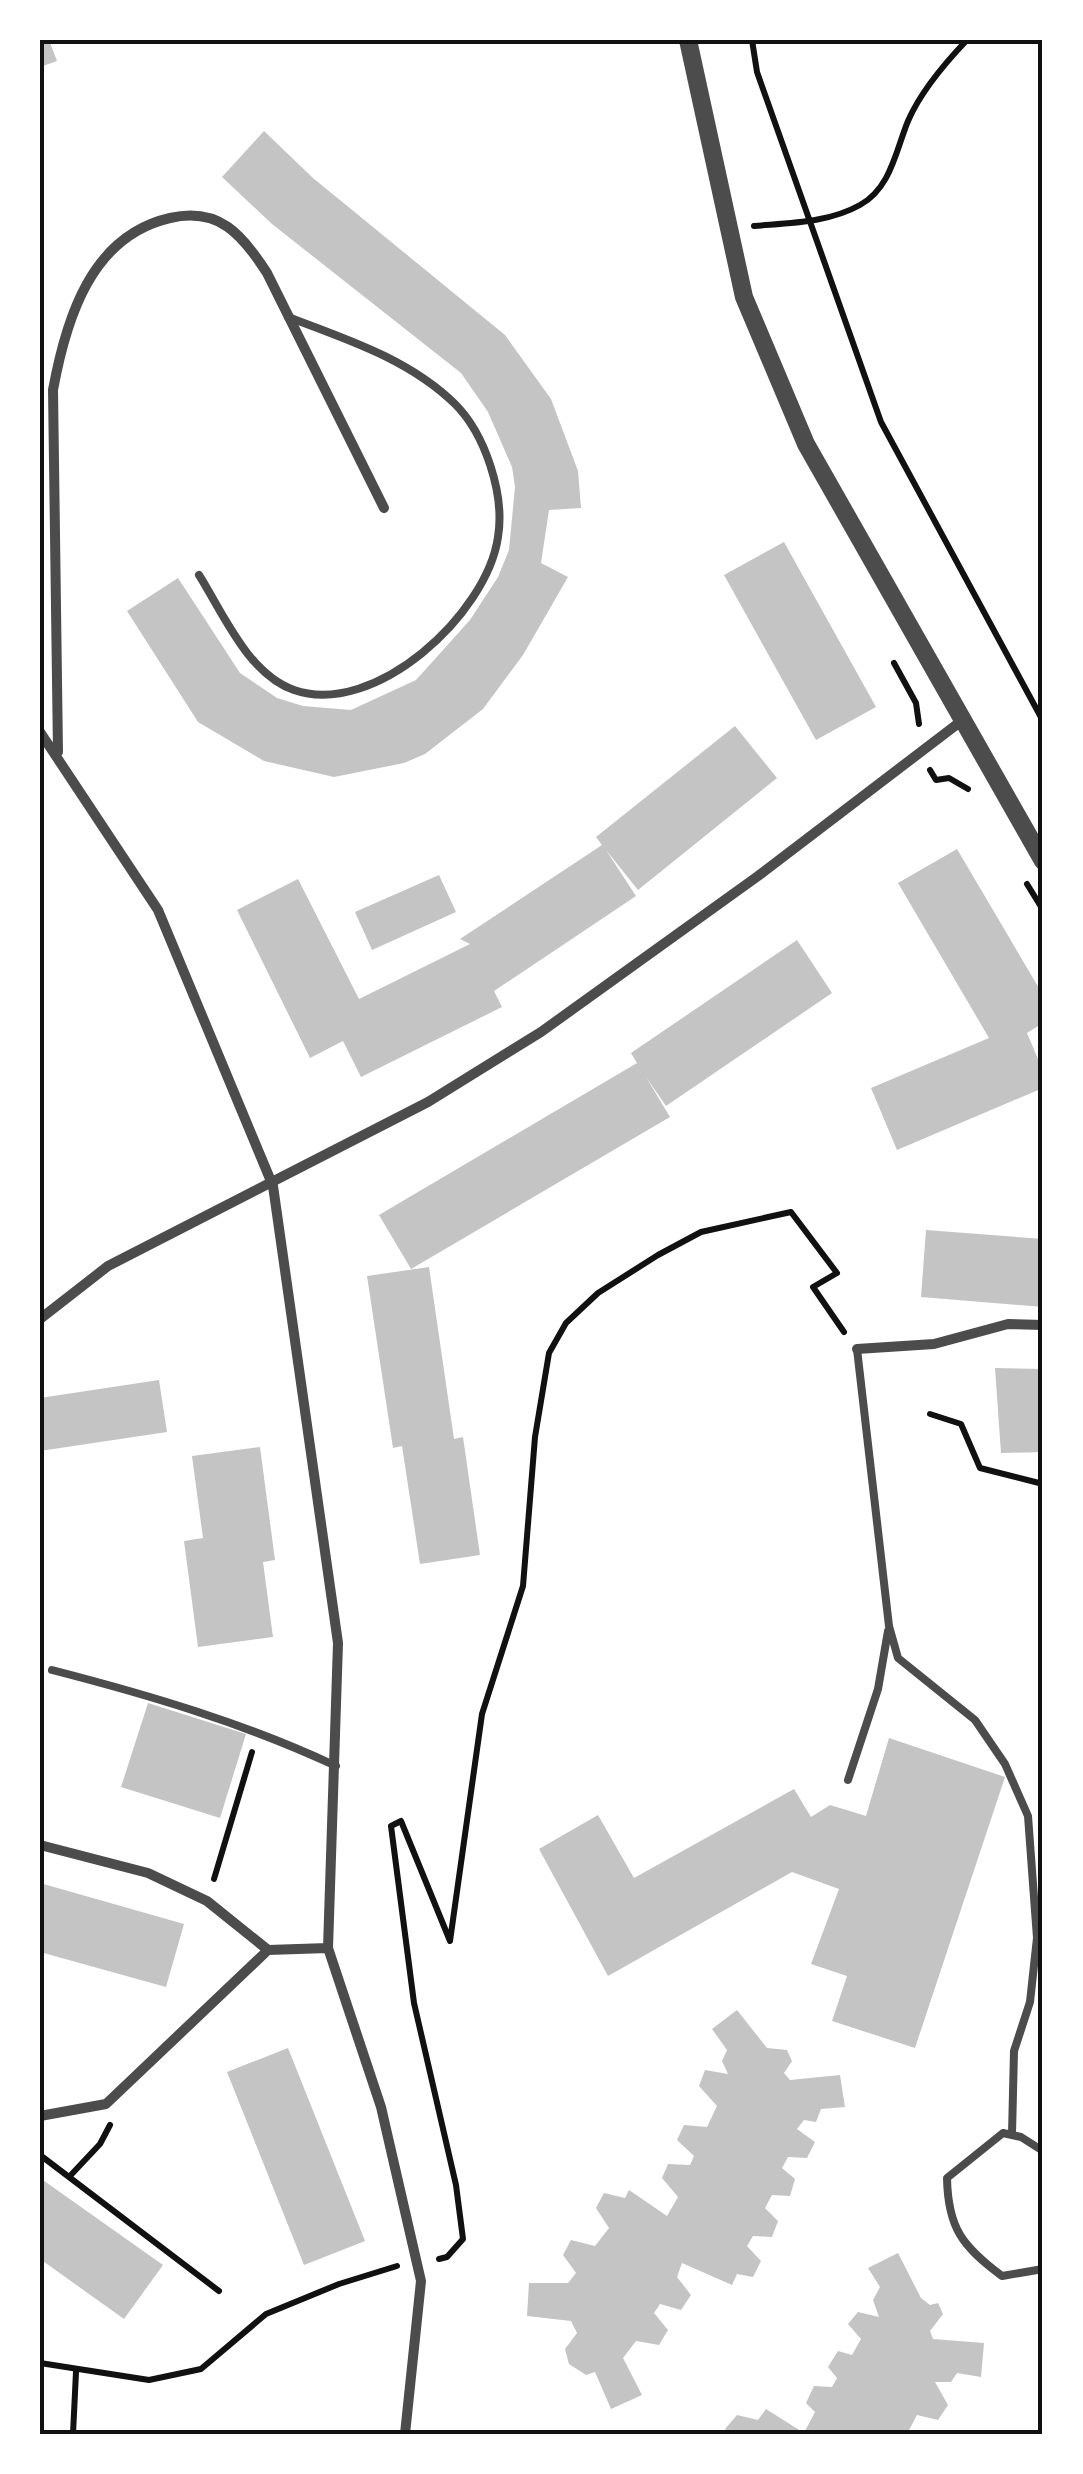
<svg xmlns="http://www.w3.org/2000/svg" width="1083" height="2474" font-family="Montserrat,sans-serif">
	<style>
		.building { fill: #c4c4c4 }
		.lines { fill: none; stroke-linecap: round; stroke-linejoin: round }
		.path { stroke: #111; stroke-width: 6 }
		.service { stroke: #4c4c4c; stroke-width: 8 }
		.minor { stroke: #4c4c4c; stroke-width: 10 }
		.tertiary { stroke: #4c4c4c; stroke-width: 18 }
		.neatline { fill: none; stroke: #111; stroke-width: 4 }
	</style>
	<rect width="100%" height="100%" fill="#fff"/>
	<path class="building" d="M 40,40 L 49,40 L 57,61 L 40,67 Z
		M 264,131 L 313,178 L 505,335 L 551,399 L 578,471 L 581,508 L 549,510 L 541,563 L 568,577 L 523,655 L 483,709 L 425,754 L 404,763 L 334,777 L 264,761 L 198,722 L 127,611 L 178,578 L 240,673 L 277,698 L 303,706 L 351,710 L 416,680 L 470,620 L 498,577 L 509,550 L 515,487 L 512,467 L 488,412 L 461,373 L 272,224 L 222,177 Z
		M 784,542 L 876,707 L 816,740 L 724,575 Z
		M 735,726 L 777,778 L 638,890 L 606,850 L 636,896 L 494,991 L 502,1007 L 361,1077 L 343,1041 L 310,1058 L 237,910 L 298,879 L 359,999 L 470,944 L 460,939 L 602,845 L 596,837 Z
		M 957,849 L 1043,995 L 1043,1023 L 1027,1033 L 1043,1071 L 1043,1088 L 897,1150 L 871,1088 L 989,1038 L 898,883 Z
		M 439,875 L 456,912 L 372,950 L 355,912 Z
		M 797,940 L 832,993 L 666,1106 L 646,1077 L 670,1117 L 411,1269 L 379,1215 L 637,1063 L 631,1053 Z
		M 926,1230 L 1043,1239 L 1043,1307 L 921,1297 Z
		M 429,1267 L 454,1439 L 463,1437 L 480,1555 L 420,1564 L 402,1446 L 393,1448 L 367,1276 Z
		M 995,1368 L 1043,1369 L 1043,1452 L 1001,1453 Z
		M 159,1380 L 167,1432 L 40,1451 L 40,1398 Z
		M 260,1447 L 275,1560 L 263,1562 L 273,1637 L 198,1647 L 184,1541 L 203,1538 L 192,1456 Z
		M 148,1703 L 246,1734 L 220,1818 L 121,1787 Z
		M 889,1738 L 1005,1777 L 915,2048 L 832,2021 L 847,1976 L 811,1964 L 839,1889 L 792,1872 L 608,1976 L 539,1849 L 598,1815 L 634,1878 L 794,1789 L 811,1817 L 830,1805 L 866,1816 Z
		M 40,1883 L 184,1924 L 166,1987 L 40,1952 Z
		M 737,2010 L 767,2048 L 787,2050 L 792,2061 L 784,2073 L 790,2080 L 840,2075 L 845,2107 L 821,2109 L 816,2122 L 804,2120 L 797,2129 L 815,2142 L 807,2158 L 788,2157 L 782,2168 L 795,2179 L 790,2196 L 772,2195 L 765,2208 L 778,2221 L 772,2237 L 753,2236 L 747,2246 L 761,2261 L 753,2277 L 737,2274 L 732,2285 L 682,2263 L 677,2277 L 691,2295 L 681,2310 L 660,2304 L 654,2313 L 668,2330 L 659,2345 L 636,2341 L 623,2358 L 642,2395 L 611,2409 L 595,2372 L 586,2375 L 569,2364 L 565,2349 L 577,2333 L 571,2321 L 527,2316 L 529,2283 L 568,2283 L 576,2273 L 563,2255 L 571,2240 L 595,2246 L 609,2228 L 596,2208 L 604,2193 L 625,2198 L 629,2190 L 667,2216 L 678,2197 L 662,2178 L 668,2164 L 690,2165 L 694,2156 L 677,2140 L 684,2125 L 707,2127 L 717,2106 L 699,2086 L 705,2070 L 728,2074 L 722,2061 L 727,2050 L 712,2029 Z
		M 288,2048 L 365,2241 L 304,2265 L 227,2072 Z
		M 40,2178 L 163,2265 L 124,2319 L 40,2259 Z
		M 898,2253 L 921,2298 L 930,2305 L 938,2303 L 943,2314 L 930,2331 L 933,2339 L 984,2343 L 981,2377 L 957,2373 L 951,2382 L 935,2382 L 948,2405 L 938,2420 L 917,2415 L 907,2434 L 729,2434 L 725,2429 L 737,2415 L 758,2420 L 766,2409 L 804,2433 L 815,2412 L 806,2403 L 814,2386 L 832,2387 L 837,2378 L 828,2367 L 838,2351 L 852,2355 L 861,2339 L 848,2324 L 858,2312 L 879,2317 L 873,2300 L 880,2287 L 868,2268 Z"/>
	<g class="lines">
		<path class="path" d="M 752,40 L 757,72 L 881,422 L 1043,721
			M 754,226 C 789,223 828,223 860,205 C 891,188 896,150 908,121 C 921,91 945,63 967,40
			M 894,663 L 916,703 L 919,724
			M 930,770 L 936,780 L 949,778 L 968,789
			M 1027,884 L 1043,910
			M 930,1414 L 961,1424 L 980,1468 L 1043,1484
			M 214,1879 L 252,1752
			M 40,2155 L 219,2291
			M 69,2177 L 100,2144 L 110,2125
			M 439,2259 L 447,2257 L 463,2239 L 456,2185 L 414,2003 L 391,1826 L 401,1821 L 450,1941 L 482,1714 L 523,1586 L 535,1437 L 549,1353 L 566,1323 L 598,1293 L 658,1255 L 701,1232 L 791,1212 L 837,1273 L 813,1287 L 844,1332
			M 40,2363 L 149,2380 L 201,2369 L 266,2314 L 339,2284 L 397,2266
			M 73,2434 L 76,2372"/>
		<path class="service" d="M 199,575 C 223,613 248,674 294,690 C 375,718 487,614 498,537 C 505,494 485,434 455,404 C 409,359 346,339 288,317
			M 857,1349 L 889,1626 L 898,1658 L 975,1720 L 1005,1764 L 1028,1816 L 1037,1938 L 1030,2002 L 1014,2051 L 1012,2134
			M 52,1670 C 149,1695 244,1723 336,1766
			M 848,1780 L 878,1689 L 888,1631
			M 1043,2151 L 1021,2137 L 1003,2133 L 947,2178 C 948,2228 962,2246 1002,2276 L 1043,2269"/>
		<path class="minor" d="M 40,732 L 158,910 L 273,1186 L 338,1643 L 328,1948 L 381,2107 L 421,2281 L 405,2434
			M 58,752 L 53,390 C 66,319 91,236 170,218 C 219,207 242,234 267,273 L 384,508
			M 40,1319 L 108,1266 L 428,1102 L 541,1032 L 758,876 L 964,719
			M 857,1349 L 934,1344 L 1008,1324 L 1043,1325
			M 40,1845 L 148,1873 L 207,1901 L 268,1950 L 328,1948
			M 40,2116 L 106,2104 L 268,1950"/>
		<path class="tertiary" d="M 688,40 L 744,297 L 806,444 L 1043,861"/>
	</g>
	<rect width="1083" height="2474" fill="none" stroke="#ffffff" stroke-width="85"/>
	<rect x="42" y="42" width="998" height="2390" class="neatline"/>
</svg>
